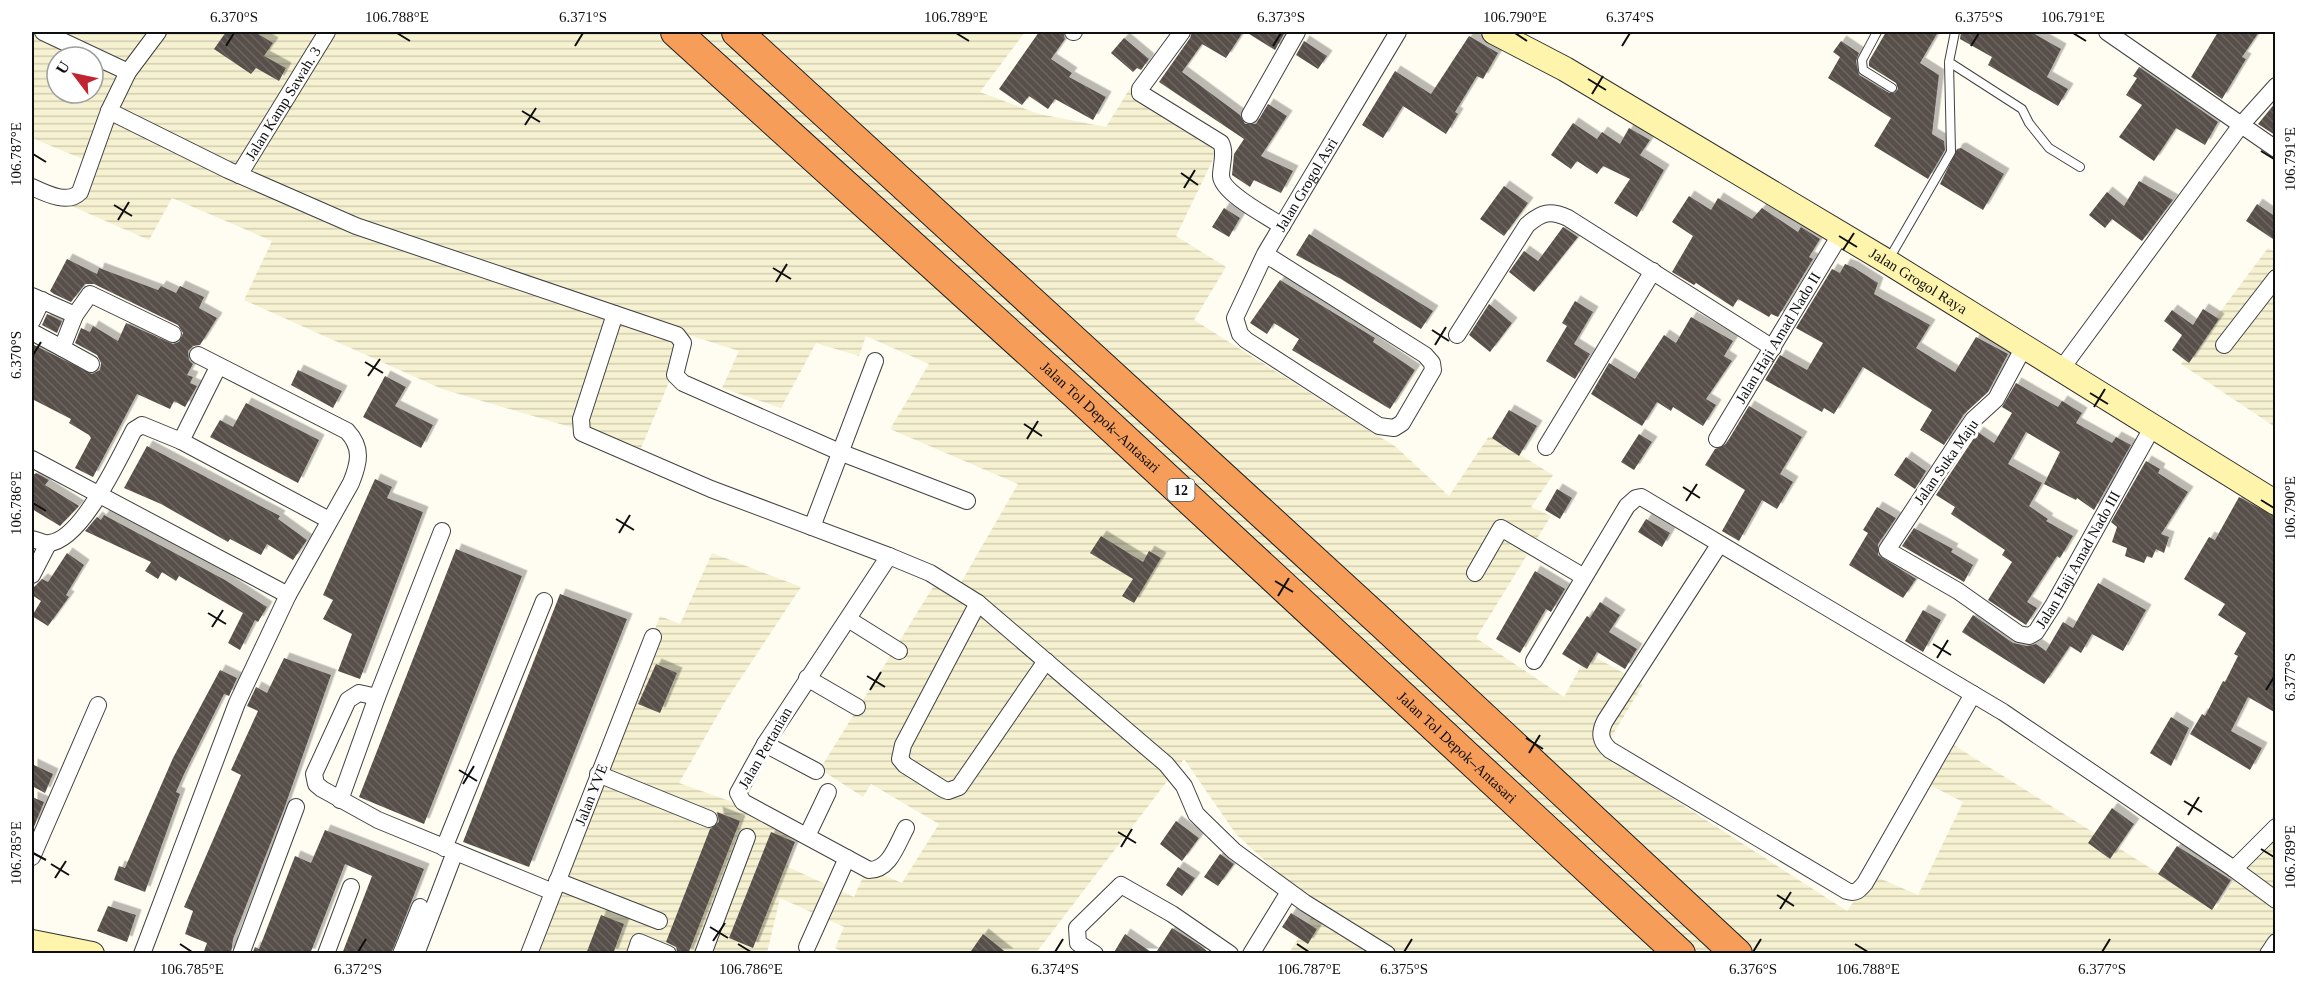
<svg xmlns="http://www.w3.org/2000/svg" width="2307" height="985" font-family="'Times New Roman',serif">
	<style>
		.farmland { fill: url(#farmland-rules); fill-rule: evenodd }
		.building { fill: url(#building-back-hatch); filter: url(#shadow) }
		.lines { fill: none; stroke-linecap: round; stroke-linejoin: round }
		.lane-casing { stroke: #424242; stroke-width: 10 }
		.street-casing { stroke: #424242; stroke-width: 18 }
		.secondary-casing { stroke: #313131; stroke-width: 26 }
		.highway-casing { stroke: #202020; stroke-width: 32 }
		.lane { stroke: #fff; stroke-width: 8 }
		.street { stroke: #fff; stroke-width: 16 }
		.secondary { stroke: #fff4ac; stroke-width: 24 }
		.highway { stroke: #f59d59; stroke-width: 30 }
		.ticks { fill: none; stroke: #0f0f0f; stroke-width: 2 }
		.labels { text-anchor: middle; stroke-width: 6; stroke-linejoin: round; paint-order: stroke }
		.shield { fill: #fff; stroke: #575757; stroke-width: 1.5 }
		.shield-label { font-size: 14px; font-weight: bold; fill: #0f0f0f }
		.street-label { font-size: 15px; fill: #0f0f0f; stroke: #fff }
		.neatline { fill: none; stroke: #0f0f0f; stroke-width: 2 }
		.ticks-label { font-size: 15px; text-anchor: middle; fill: #0f0f0f }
	</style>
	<defs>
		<pattern id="farmland-rules" width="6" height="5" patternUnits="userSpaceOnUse" patternTransform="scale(1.5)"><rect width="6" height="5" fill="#f5f1d1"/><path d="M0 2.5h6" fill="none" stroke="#d1cdb2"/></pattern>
		<pattern id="building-back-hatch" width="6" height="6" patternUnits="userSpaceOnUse" patternTransform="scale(1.5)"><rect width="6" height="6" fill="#58504b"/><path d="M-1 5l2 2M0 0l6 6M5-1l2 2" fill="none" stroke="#6b6561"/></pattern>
		<filter id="shadow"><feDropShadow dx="5.5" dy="-5.5" stdDeviation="0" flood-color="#0004"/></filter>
	</defs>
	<rect width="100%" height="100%" fill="#fffcf1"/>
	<path class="farmland" d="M 32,32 L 1025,32 L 980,92 L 1039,114 L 1106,127 L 1132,85 L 1220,145 L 1176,236 L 1226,267 L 1194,320 L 1396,447 L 1449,496 L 1489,436 L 1553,475 L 1531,507 L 1551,516 L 1476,638 L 1564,697 L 1588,653 L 1643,684 L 1602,753 L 1847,911 L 1872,875 L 1918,895 L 1963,802 L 1920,780 L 1944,739 L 2216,909 L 2275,813 L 2275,953 L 1289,953 L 1317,908 L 1236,834 L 1184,759 L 1036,953 L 846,953 L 835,948 L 844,927 L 780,898 L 767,953 L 527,953 L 660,616 L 680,624 L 712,553 L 801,587 L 725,702 L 679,783 L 791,823 L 788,867 L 854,897 L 867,868 L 902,883 L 939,824 L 871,784 L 863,797 L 820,769 L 938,579 L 955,593 L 1018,484 L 890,429 L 929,364 L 866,336 L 859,356 L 816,343 L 781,408 L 722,388 L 739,351 L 689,335 L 641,448 L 442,389 L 244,300 L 272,241 L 172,198 L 149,240 L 69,205 L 85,160 L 32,138 ZM 57,57 L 93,57 L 93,93 L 57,93 Z
		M 2268,248 L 2275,252 L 2275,427 L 2181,364 Z"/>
	<path class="building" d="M 226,32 L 255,32 L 273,43 L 264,56 L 286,68 L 279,81 L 256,68 L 251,74 L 214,49 Z
		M 1039,32 L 1063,32 L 1065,39 L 1051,59 L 1072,73 L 1069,77 L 1106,97 L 1093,120 L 1055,99 L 1048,109 L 1029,96 L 1022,105 L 999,89 Z
		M 1192,32 L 1243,32 L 1226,58 L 1202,44 L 1182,72 L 1240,115 L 1245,124 L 1256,124 L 1268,104 L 1287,116 L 1261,156 L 1293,171 L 1281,193 L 1254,180 L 1250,187 L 1232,175 L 1234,154 L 1244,139 L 1159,82 L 1190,38 Z
		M 1246,32 L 1285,32 L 1275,50 Z
		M 1886,32 L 1938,32 L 1920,63 L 1939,75 L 1932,134 L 1944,141 L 1945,150 L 1928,179 L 1874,146 L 1891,118 L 1828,78 L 1840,57 L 1833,52 L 1841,41 L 1859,53 L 1856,61 L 1859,75 L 1889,93 L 1895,93 L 1898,89 L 1896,83 L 1869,66 L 1869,61 Z
		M 1961,32 L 2031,32 L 2061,49 L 2047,77 L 2068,89 L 2058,106 L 1988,65 L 1992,57 L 1960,39 Z
		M 2218,32 L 2259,32 L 2242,57 L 2246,59 L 2222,99 L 2191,77 Z
		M 1469,36 L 1498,53 L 1483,79 L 1477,76 L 1455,112 L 1458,114 L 1446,134 L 1403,106 L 1383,138 L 1362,125 L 1395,71 L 1431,94 Z
		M 1124,38 L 1149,59 L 1141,70 L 1137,68 L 1133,72 L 1111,53 Z
		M 1304,41 L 1327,56 L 1318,69 L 1296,55 Z
		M 2139,67 L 2218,122 L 2205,145 L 2176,128 L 2154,161 L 2119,137 L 2142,105 L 2126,95 L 2137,78 L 2133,76 Z
		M 2276,102 L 2276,134 L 2275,135 L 2258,124 Z
		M 1573,123 L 1597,139 L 1602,132 L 1620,144 L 1629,128 L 1650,140 L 1640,155 L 1664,170 L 1637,217 L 1614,203 L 1630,179 L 1603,166 L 1597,174 L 1577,161 L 1571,169 L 1551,155 Z
		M 1961,148 L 2004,174 L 1983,210 L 1940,184 L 1957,149 Z
		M 2139,181 L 2173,200 L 2142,241 L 2112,219 L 2105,228 L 2089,215 L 2107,192 L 2124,206 Z
		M 1504,186 L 1528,203 L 1504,236 L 1480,219 Z
		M 1689,196 L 1711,210 L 1718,198 L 1752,219 L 1762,208 L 1798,232 L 1801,227 L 1820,239 L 1809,257 L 1813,259 L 1778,317 L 1771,314 L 1769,317 L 1738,299 L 1733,307 L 1696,283 L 1694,285 L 1672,272 L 1693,236 L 1672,222 Z
		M 2257,204 L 2276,217 L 2276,241 L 2246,221 Z
		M 1224,208 L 1240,218 L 1229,237 L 1212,227 Z
		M 1563,227 L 1578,237 L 1534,292 L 1509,272 L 1524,251 L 1538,261 Z
		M 1309,234 L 1433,311 L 1421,329 L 1341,279 L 1296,255 Z
		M 67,259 L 97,274 L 99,268 L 158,290 L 161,286 L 176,293 L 180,286 L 204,297 L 199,308 L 217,318 L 200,345 L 193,346 L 188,351 L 189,360 L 193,364 L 187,375 L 193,377 L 190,383 L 197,386 L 185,407 L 174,401 L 170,409 L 137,394 L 93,477 L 75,468 L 91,438 L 89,435 L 69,423 L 71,419 L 32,399 L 32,344 L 92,374 L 100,370 L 101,363 L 97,355 L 75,343 L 81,328 L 90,332 L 93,326 L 118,341 L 126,323 L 173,344 L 179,342 L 183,333 L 178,325 L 94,284 L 85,284 L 71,302 L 54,294 L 50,291 Z
		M 1845,264 L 1853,267 L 1878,283 L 1874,294 L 1930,325 L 1916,348 L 1955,372 L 1976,337 L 2008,354 L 1988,392 L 1964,414 L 1944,445 L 1920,430 L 1932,410 L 1863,367 L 1834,414 L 1824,408 L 1822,412 L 1765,380 L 1780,355 L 1807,370 L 1823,343 L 1796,328 L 1832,269 L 1840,273 Z
		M 1280,280 L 1375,338 L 1373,342 L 1415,370 L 1390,409 L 1292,350 L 1299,339 L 1274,323 L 1267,334 L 1250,323 Z
		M 1575,301 L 1593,312 L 1574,344 L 1590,354 L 1575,379 L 1546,361 L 1567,326 L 1562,323 Z
		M 1489,304 L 1512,323 L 1490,352 L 1469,335 Z
		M 2203,309 L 2219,319 L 2189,363 L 2172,350 L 2182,335 L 2164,321 L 2172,310 L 2193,325 Z
		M 47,314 L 62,321 L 57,333 L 42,325 Z
		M 1691,317 L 1733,341 L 1724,356 L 1732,361 L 1706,399 L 1716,405 L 1703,426 L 1673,407 L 1671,411 L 1657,402 L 1642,426 L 1591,394 L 1609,363 L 1635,379 L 1664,335 L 1676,343 Z
		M 298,370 L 342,391 L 333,408 L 291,385 Z
		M 385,376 L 406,387 L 395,406 L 433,425 L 421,448 L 363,417 Z
		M 2016,383 L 2058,407 L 2062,401 L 2082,413 L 2076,423 L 2112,443 L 2116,437 L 2131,445 L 2094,510 L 2077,498 L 2076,500 L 2044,484 L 2060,452 L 2026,432 L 2008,464 L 2042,483 L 2029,506 L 2048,519 L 2046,521 L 2073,536 L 2060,558 L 2057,556 L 2027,602 L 2037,608 L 2026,625 L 1988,600 L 2012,562 L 2002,555 L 2005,550 L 1951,514 L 1955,507 L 1936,495 L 1978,432 L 1994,443 L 2012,413 L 2002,407 Z
		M 246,403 L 319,440 L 298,483 L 210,437 L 220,420 L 233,427 Z
		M 1749,406 L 1802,437 L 1780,474 L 1793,482 L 1777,509 L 1762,500 L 1739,541 L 1722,531 L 1745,490 L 1705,465 L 1715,449 L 1726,444 Z
		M 1509,410 L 1537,426 L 1519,456 L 1492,438 Z
		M 1639,434 L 1652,442 L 1634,470 L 1621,462 Z
		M 147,446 L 280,516 L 278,519 L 307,540 L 293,560 L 267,544 L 261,555 L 230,539 L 228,542 L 161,504 L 124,488 Z
		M 1906,457 L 1926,471 L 1915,489 L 1894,475 Z
		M 2146,461 L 2160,469 L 2158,473 L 2188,492 L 2161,534 L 2169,537 L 2164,553 L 2156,549 L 2152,558 L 2147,556 L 2144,563 L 2125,556 L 2127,548 L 2112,542 L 2117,527 L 2111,522 Z
		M 36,473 L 49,480 L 45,485 L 79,506 L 60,526 L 32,509 L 32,476 Z
		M 375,479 L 392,487 L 387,498 L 423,512 L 360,679 L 338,671 L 352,634 L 323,619 L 333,600 L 323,595 Z
		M 1557,489 L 1572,498 L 1560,519 L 1545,510 Z
		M 2239,497 L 2276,517 L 2276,713 L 2248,697 L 2231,731 L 2262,748 L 2250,770 L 2190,734 L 2202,714 L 2205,716 L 2223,681 L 2225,682 L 2238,656 L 2234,654 L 2246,633 L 2218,615 L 2225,604 L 2184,579 L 2209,537 L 2215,540 Z
		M 1877,507 L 1896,518 L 1878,544 L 1878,555 L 1916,579 L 1903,598 L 1849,565 L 1868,533 L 1863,530 Z
		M 104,515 L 225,580 L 267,607 L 258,622 L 255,620 L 240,650 L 228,643 L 243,613 L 179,576 L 176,581 L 162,572 L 158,579 L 145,571 L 151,562 L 85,531 L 97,517 L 101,520 Z
		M 1646,519 L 1670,533 L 1662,547 L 1638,532 Z
		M 1914,528 L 1953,549 L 1951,552 L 1973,565 L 1964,582 L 1902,546 Z
		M 1101,536 L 1143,562 L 1149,551 L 1161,558 L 1134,603 L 1122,596 L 1133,579 L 1090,553 Z
		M 456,549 L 522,576 L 424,824 L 359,797 Z
		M 67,553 L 84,565 L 66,595 L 69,597 L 48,626 L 32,616 L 41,601 L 32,595 L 32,589 L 42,579 L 48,582 Z
		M 1535,571 L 1565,589 L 1551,612 L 1546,609 L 1520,653 L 1496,639 Z
		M 2098,583 L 2146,610 L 2123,651 L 2092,634 L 2081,653 L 2070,646 L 2044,684 L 1962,632 L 1973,615 L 2013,643 L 2027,646 L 2036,644 L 2046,651 L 2063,622 L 2073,628 Z
		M 560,594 L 627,619 L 529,867 L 463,842 Z
		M 1600,602 L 1620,615 L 1609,632 L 1637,649 L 1625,669 L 1597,652 L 1587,669 L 1562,654 L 1587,616 L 1590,618 Z
		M 1923,610 L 1941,620 L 1923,652 L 1905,641 Z
		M 284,658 L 331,675 L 284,809 L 233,939 L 231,954 L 203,954 L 207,943 L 185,934 L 193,911 L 184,907 L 241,775 L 231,770 L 258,711 L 247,706 L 256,687 L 267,693 Z
		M 656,664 L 677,673 L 660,713 L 638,704 Z
		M 220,670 L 237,678 L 229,696 L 224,694 L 184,774 L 176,792 L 180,794 L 145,892 L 114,880 L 119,866 L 125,868 L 173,758 Z
		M 2171,717 L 2189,728 L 2171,766 L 2150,753 Z
		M 32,764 L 53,774 L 45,793 L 32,786 Z
		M 32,797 L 44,802 L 32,832 Z
		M 2112,808 L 2134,824 L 2110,859 L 2088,843 Z
		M 717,812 L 740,821 L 688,954 L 678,954 L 676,947 L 666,942 L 710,829 L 719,822 Z
		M 1176,821 L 1199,838 L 1182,861 L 1160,844 Z
		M 325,830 L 424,869 L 391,954 L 342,954 L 372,876 L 345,864 L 310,954 L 252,954 L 255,947 L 259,949 L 295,856 L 311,863 Z
		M 771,832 L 795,842 L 753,948 L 729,938 Z
		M 2177,846 L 2231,880 L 2212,910 L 2158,874 Z
		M 1220,854 L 1234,864 L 1218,886 L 1204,877 Z
		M 1178,867 L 1195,878 L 1182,896 L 1166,885 Z
		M 108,906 L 136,915 L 127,942 L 97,931 Z
		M 1291,913 L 1317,929 L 1308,944 L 1282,927 Z
		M 601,915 L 624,924 L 613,954 L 586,954 Z
		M 1172,928 L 1199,945 L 1211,954 L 1155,954 Z
		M 983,934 L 1008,954 L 969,954 Z
		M 1125,934 L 1154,954 L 1113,954 Z"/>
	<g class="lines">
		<defs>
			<path id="lane" d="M 1877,32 L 1862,60 L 1863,70 L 1892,88
				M 1949,62 L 2022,109 L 2029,123 L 2049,148 L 2080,167
				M 1889,259 L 1951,152 L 1949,62 L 1955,32"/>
			<g id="street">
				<path d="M 43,32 L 128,72"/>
				<path d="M 158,32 L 128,72 L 109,111 L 228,170 L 356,226 L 677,335 L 683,343 L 675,375 L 683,383 L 842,453 L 967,501"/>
				<path d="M 1073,32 L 1074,32"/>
				<path d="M 1182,32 L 1140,89 L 1140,93 L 1221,143 C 1226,153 1221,165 1221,176 C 1222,193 1267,216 1282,226"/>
				<path d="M 2107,32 L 2276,149"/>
				<path d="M 1250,115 L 1297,32"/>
				<path id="s1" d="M 239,175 L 327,32"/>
				<path d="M 32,187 C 45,193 68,205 80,192 L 109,111"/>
				<path id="s2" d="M 1265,254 L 1425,355 L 1432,363 L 1433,370 L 1402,423 L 1394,428 L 1379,426 L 1246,340 L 1240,334 L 1235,318 L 1265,254 L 1398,32"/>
				<path d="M 32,296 L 75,315 L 90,294 L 173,334"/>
				<path d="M 615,314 L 581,419 L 582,433 L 711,489 L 889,556 L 930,573 L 978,603 L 1166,764 L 1184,786 L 1196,814 L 1234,851 L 1305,903 L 1387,954"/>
				<path d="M 75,315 L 62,348 L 91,364"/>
				<path d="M 32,321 L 42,300"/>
				<path d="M 32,332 L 62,348"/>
				<path d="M 1457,335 L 1527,225 C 1542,212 1550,210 1568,218 L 1773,348"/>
				<path id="s3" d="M 2025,345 L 1996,399 L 1973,420 L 1960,439 L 1887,550 L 1958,591 L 2019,634 L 2029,636 L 2036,632 L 2054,604 L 2152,428"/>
				<path d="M 2224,345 L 2276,278"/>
				<path d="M 2062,368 L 2241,125 L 2276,86"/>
				<path id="s4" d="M 1717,439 L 1840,235"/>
				<path d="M 181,441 L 218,367"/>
				<path d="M 1546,447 L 1653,271"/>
				<path d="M 32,459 L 288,595"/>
				<path d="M 812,527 L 875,361"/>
				<path d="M 32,539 C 37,540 44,544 49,543 C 82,540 119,458 134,430 L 142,425 L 181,441 L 329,520"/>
				<path d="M 1719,545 L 1605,721 C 1599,733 1600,741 1610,750 L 1847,891 C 1856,894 1859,890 1865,883 L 1973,694"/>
				<path d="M 889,556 L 765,744 L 738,793 L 743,802 L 869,870 C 890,870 897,844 906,828"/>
				<path d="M 1475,573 L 1501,528 L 1584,577"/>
				<path d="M 32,575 L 48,544"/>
				<path d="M 978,603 L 903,745 L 900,759 L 905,765 L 943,789 L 948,791 L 959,787 L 1046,661"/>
				<path d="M 848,619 L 899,651"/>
				<path d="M 1534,661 L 1627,506 L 1636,498 L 1641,497 L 2003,712 L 2234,869 L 2276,827"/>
				<path d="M 807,678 L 857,707"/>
				<path d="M 377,697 L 359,693 L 348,700 L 314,774 L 316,784 L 322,789 L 378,820 L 553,892"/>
				<path d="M 765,744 L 816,771"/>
				<path d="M 598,774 L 709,819"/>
				<path d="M 340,800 L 377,697 L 442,531"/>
				<path d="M 807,836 L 828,792"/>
				<path d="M 444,848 L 544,601"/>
				<path d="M 32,857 L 98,705"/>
				<path d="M 2234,869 L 2276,900"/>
				<path d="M 557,881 L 659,921"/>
				<path d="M 807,947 L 847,858"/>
				<path d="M 142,954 L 237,703 L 288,595 L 351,483 C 359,463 363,448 347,431 L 198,355"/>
				<path d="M 241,954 L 296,807"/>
				<path d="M 326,954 L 351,887"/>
				<path d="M 401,954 L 420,907"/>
				<path d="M 416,954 L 455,852"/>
				<path id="s5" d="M 529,954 L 653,637"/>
				<path d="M 635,954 L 639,942 L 668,954"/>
				<path d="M 703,954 L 747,837"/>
				<path d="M 1095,954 L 1078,943 L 1077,928 L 1121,885 L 1172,914 L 1230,954"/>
				<path d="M 1251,954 L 1289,892"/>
				<path d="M 2268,954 L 2276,942"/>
			</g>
			<g id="secondary">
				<path id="s6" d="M 1494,32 L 1565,69 L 1888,262 L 2276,503"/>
				<path d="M 32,942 L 92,954"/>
			</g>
			<g id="highway">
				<path id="s7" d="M 676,32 L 1080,398 L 1680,954"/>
				<path d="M 737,32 L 1383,624 L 1737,954"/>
			</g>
		</defs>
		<use href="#lane" class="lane-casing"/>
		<use href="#street" class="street-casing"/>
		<use href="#secondary" class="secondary-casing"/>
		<use href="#highway" class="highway-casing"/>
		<use href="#lane" class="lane"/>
		<use href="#street" class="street"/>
		<use href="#secondary" class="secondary"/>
		<use href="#highway" class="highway"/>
	</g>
	<path class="ticks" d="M 397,33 L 410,41M 956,33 L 969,41M 1515,33 L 1527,41M 2073,33 L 2086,41M 226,46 L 234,33M 575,46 L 583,33M 1273,46 L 1281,33M 1622,46 L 1630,33M 1971,46 L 1979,33M 1588,79 L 1606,90M 1592,94 L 1603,76M 522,111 L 540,122M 525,125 L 536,108M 2261,151 L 2274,159M 33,154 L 46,162M 1181,173 L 1198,185M 1184,188 L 1195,170M 114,205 L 132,216M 118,220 L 129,202M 1839,236 L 1857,247M 1843,250 L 1854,233M 773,268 L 791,279M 776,282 L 787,264M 1432,330 L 1449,341M 1435,345 L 1446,327M 33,355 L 41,342M 365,362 L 383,373M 368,376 L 380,359M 2090,393 L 2108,404M 2094,407 L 2105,389M 1024,424 L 1042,436M 1027,439 L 1038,421M 1683,487 L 1700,498M 2261,500 L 2274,508M 1686,501 L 1697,484M 33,503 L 46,511M 616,519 L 634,530M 619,533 L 630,515M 1275,581 L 1293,592M 1278,596 L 1289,578M 208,613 L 226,624M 212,627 L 223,610M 1933,644 L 1951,655M 1937,658 L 1948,640M 867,676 L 885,687M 870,690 L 881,672M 2266,690 L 2274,677M 1526,738 L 1543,749M 1529,753 L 1540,735M 459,770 L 477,781M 463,784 L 474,766M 2184,801 L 2202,812M 2188,815 L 2199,797M 1118,832 L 1136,843M 1121,847 L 1132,829M 2261,849 L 2274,857M 33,853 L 46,860M 51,864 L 69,875M 55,878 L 66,861M 1777,895 L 1794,906M 1780,909 L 1791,892M 710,927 L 728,938M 713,941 L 725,923M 180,944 L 192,952M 738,944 L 751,952M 1297,944 L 1309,952M 1855,944 L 1868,952M 358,952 L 366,939M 1055,952 L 1063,939M 1404,952 L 1412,939M 1753,952 L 1761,939M 2102,952 L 2110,939"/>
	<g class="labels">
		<rect class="shield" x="1167.5" y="479" width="27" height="22" rx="4.5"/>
		<g class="shield-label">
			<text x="1181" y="495">12</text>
		</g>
		<g class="street-label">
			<text dy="5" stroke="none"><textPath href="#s1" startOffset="84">Jalan Kamp Sawah. 3</textPath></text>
			<text dy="5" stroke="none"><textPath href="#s2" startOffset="628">Jalan Grogol Asri</textPath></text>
			<text dy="5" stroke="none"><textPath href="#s6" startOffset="492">Jalan Grogol Raya</textPath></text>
			<text dy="5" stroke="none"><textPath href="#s4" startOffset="118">Jalan Haji Amad Nado II</textPath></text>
			<text dy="5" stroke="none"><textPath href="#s7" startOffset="573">Jalan Tol Depok–Antasari</textPath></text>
			<text transform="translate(1946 462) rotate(-55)" y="5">Jalan Suka Maju</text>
			<text dy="5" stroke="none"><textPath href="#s3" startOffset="507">Jalan Haji Amad Nado III</textPath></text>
			<text dy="5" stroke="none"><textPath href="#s7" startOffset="1059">Jalan Tol Depok–Antasari</textPath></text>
			<text transform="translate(765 748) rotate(-60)" y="5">Jalan Pertanian</text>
			<text dy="5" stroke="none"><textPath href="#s5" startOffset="171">Jalan YVE</textPath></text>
		</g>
	</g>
	<rect width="2307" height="985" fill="none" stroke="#ffffff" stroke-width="66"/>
	<g transform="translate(75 75) rotate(302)"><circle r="28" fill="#ffffff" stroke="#9f9f9f" stroke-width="1.5"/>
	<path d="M0-4.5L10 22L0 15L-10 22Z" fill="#c12530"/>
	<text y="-9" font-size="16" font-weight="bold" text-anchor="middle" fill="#0f0f0f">U</text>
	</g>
	<rect x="33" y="33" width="2241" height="919" class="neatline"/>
	<g class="ticks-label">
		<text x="234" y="22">6.370°S</text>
		<text x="397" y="22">106.788°E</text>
		<text x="583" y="22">6.371°S</text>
		<text x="956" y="22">106.789°E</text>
		<text x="1281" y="22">6.373°S</text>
		<text x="1515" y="22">106.790°E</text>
		<text x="1630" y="22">6.374°S</text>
		<text x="1979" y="22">6.375°S</text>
		<text x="2073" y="22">106.791°E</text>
		<text transform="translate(16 154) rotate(-90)" y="5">106.787°E</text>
		<text transform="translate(2290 159) rotate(-90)" y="5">106.791°E</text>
		<text transform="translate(16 355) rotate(-90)" y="5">6.370°S</text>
		<text transform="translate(16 503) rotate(-90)" y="5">106.786°E</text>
		<text transform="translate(2290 508) rotate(-90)" y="5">106.790°E</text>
		<text transform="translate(2290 677) rotate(-90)" y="5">6.377°S</text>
		<text transform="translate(16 853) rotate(-90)" y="5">106.785°E</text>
		<text transform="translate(2290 857) rotate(-90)" y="5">106.789°E</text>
		<text x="192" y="974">106.785°E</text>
		<text x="358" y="974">6.372°S</text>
		<text x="751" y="974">106.786°E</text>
		<text x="1055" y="974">6.374°S</text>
		<text x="1309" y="974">106.787°E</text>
		<text x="1404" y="974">6.375°S</text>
		<text x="1753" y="974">6.376°S</text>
		<text x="1868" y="974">106.788°E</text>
		<text x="2102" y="974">6.377°S</text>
	</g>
</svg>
